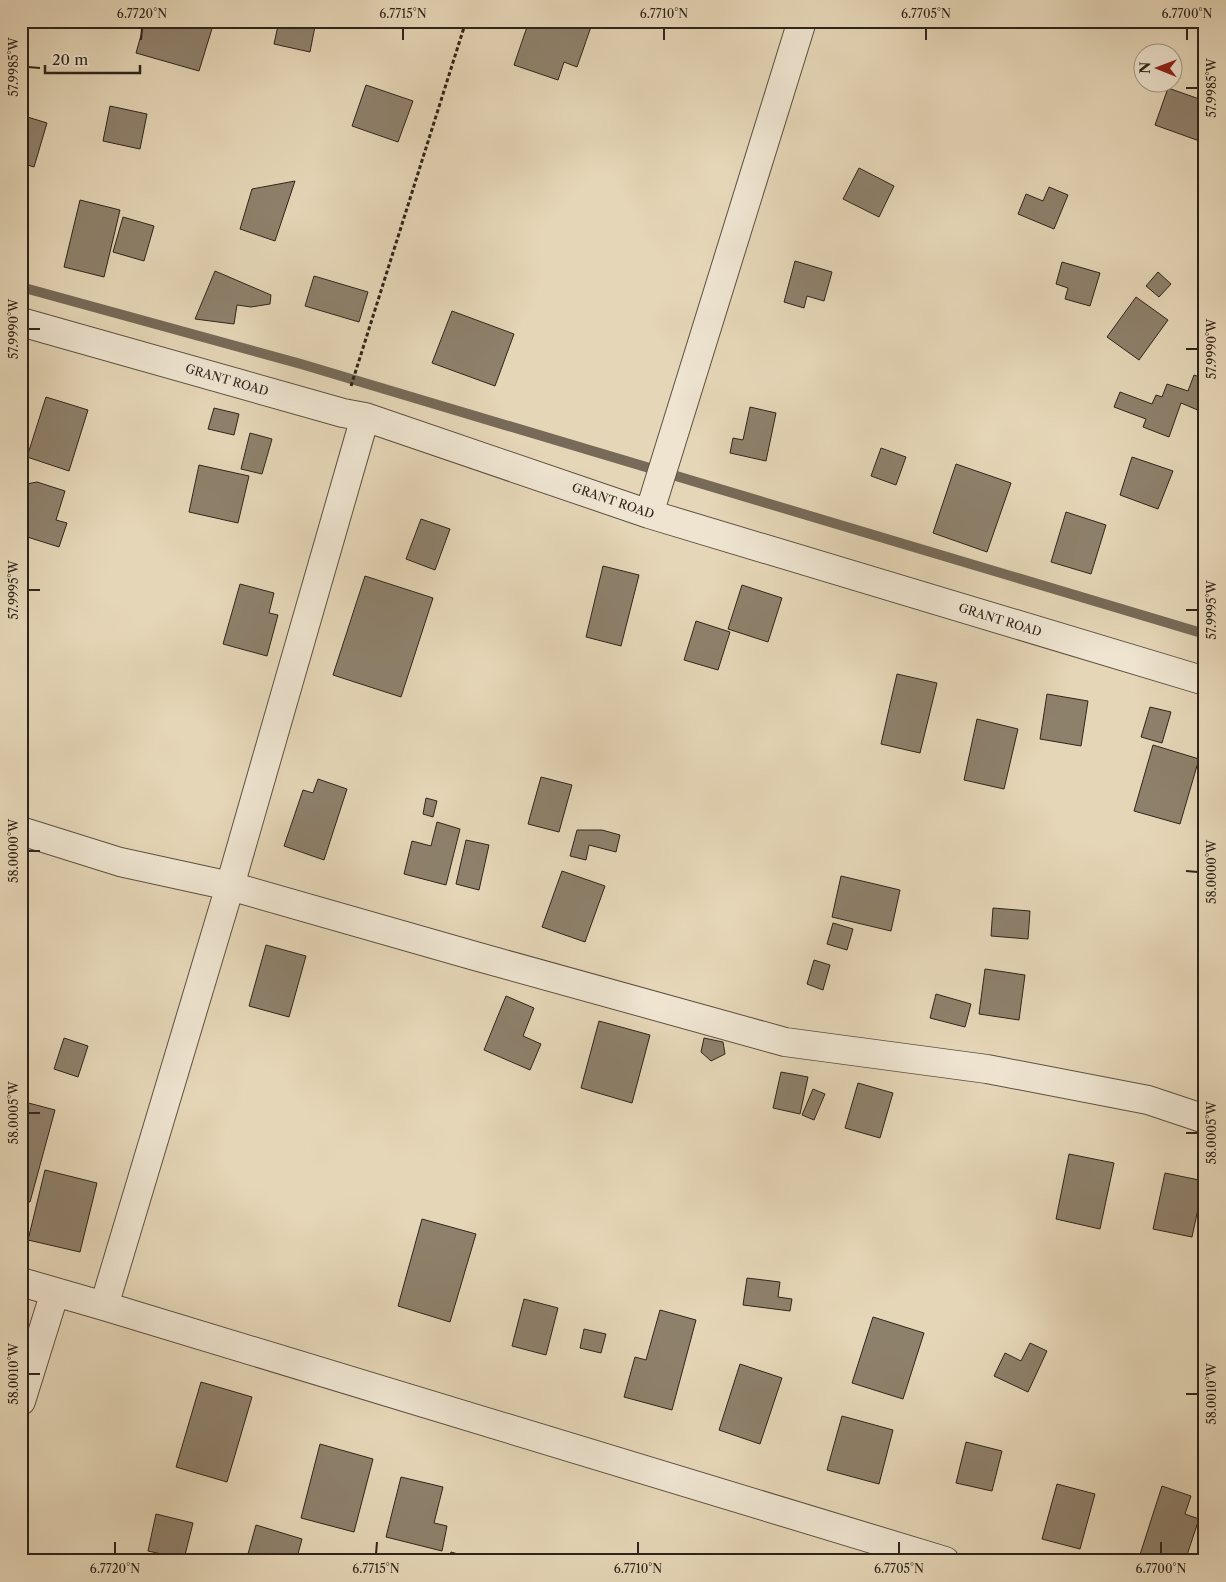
<svg xmlns="http://www.w3.org/2000/svg" width="1226" height="1582" font-family="'Libre Caslon Text',serif">
	<style>
		.lines { fill: none; stroke-linecap: round; stroke-linejoin: round }
		.stream { stroke: #776a58; stroke-width: 10 }
		.building { fill: #8e816c; stroke: #2f241a }
		.minor-casing { stroke: #5c5041; stroke-width: 30 }
		.path { stroke: #2f241a; stroke-width: 3; stroke-dasharray: 4 2.5; stroke-linecap: butt }
		.minor { stroke: #eee4d0; stroke-width: 28 }
		.ticks { fill: none; stroke: #2f241a; stroke-width: 2 }
		.labels { text-anchor: middle; stroke-width: 4; stroke-linejoin: round; paint-order: stroke }
		.street-label { font-size: 12px; fill: #2f241a; stroke: #eee4d0 }
		.neatline { fill: none; stroke: #2f241a; stroke-width: 2 }
		.ticks-label { font-size: 12px; text-anchor: middle; fill: #2f241a }
	</style>
	<rect width="100%" height="100%" fill="#e5d6b7"/>
	<filter id="stains"><feTurbulence type="fractalNoise" baseFrequency=".004" numOctaves="4"/><feColorMatrix values="0 0 0 0 .2 0 0 0 0 .09 0 0 0 0 .02 0 0 0 .5 -.17"/></filter>
	<radialGradient id="worn" r=".72"><stop offset=".6" stop-color="#630" stop-opacity="0"/><stop offset="1" stop-color="#630" stop-opacity=".3"/></radialGradient>
	<g class="lines">
		<path class="stream" d="M 21,287 L 301,364 L 1205,634"/>
	</g>
	<path class="building" d="M 145,21 L 214,22 L 199,71 L 136,53 Z
		M 279,21 L 316,21 L 310,52 L 274,44 Z
		M 529,21 L 593,21 L 577,67 L 564,62 L 558,80 L 514,65 Z
		M 366,85 L 413,101 L 398,142 L 352,126 Z
		M 1168,88 L 1205,101 L 1205,143 L 1155,125 Z
		M 110,106 L 147,114 L 140,149 L 103,141 Z
		M 21,115 L 47,123 L 34,167 L 21,163 Z
		M 859,168 L 894,186 L 879,217 L 843,199 Z
		M 295,181 L 275,241 L 240,229 L 252,189 Z
		M 1049,187 L 1068,195 L 1054,229 L 1018,214 L 1026,194 L 1043,201 Z
		M 80,200 L 120,210 L 104,277 L 64,267 Z
		M 123,217 L 154,226 L 144,261 L 113,252 Z
		M 795,261 L 832,272 L 824,301 L 807,296 L 804,308 L 784,302 Z
		M 1062,262 L 1100,273 L 1090,306 L 1065,299 L 1068,288 L 1056,284 Z
		M 215,271 L 271,295 L 270,304 L 251,307 L 237,305 L 234,324 L 195,319 Z
		M 1158,272 L 1171,284 L 1159,297 L 1146,286 Z
		M 314,276 L 368,292 L 359,322 L 305,306 Z
		M 1136,297 L 1168,320 L 1139,360 L 1107,337 Z
		M 452,311 L 514,334 L 495,386 L 432,363 Z
		M 1194,375 L 1205,379 L 1205,399 L 1200,411 L 1181,403 L 1169,437 L 1143,427 L 1146,419 L 1114,407 L 1120,392 L 1152,404 L 1156,395 L 1162,397 L 1167,384 L 1188,391 Z
		M 46,397 L 88,410 L 69,471 L 27,457 Z
		M 750,407 L 776,413 L 766,461 L 730,453 L 733,438 L 743,440 Z
		M 214,408 L 239,414 L 234,435 L 208,429 Z
		M 250,433 L 272,439 L 262,474 L 241,469 Z
		M 881,448 L 906,457 L 896,485 L 871,476 Z
		M 1132,457 L 1173,471 L 1158,509 L 1120,495 Z
		M 956,464 L 1011,483 L 987,552 L 933,533 Z
		M 199,465 L 249,476 L 238,523 L 189,512 Z
		M 37,482 L 65,491 L 56,520 L 67,523 L 59,547 L 21,535 L 21,485 Z
		M 1066,512 L 1106,525 L 1091,574 L 1051,562 Z
		M 421,519 L 450,529 L 435,570 L 406,559 Z
		M 603,566 L 639,575 L 621,646 L 586,637 Z
		M 365,576 L 433,598 L 401,697 L 333,675 Z
		M 240,584 L 274,593 L 269,613 L 278,615 L 267,656 L 223,644 Z
		M 742,585 L 782,598 L 768,642 L 728,629 Z
		M 696,621 L 730,632 L 718,670 L 684,660 Z
		M 897,674 L 937,683 L 920,753 L 881,744 Z
		M 1047,694 L 1088,701 L 1081,746 L 1040,739 Z
		M 1150,707 L 1171,712 L 1162,743 L 1141,737 Z
		M 977,719 L 1018,729 L 1004,789 L 964,780 Z
		M 1153,745 L 1199,759 L 1180,824 L 1134,811 Z
		M 541,777 L 572,785 L 559,832 L 528,824 Z
		M 318,779 L 347,789 L 324,860 L 284,846 L 303,790 L 313,793 Z
		M 426,798 L 437,801 L 433,817 L 423,814 Z
		M 437,822 L 460,829 L 446,885 L 404,874 L 412,841 L 431,846 Z
		M 577,830 L 602,830 L 620,835 L 616,852 L 589,845 L 586,860 L 570,856 Z
		M 466,840 L 489,845 L 479,890 L 456,884 Z
		M 562,871 L 605,886 L 585,942 L 542,927 Z
		M 841,876 L 900,890 L 891,931 L 832,917 Z
		M 993,908 L 1030,911 L 1028,939 L 991,936 Z
		M 833,923 L 853,929 L 847,950 L 827,944 Z
		M 266,945 L 306,956 L 289,1017 L 249,1006 Z
		M 814,960 L 830,965 L 823,990 L 807,984 Z
		M 985,969 L 1025,975 L 1019,1020 L 979,1014 Z
		M 936,994 L 971,1004 L 965,1027 L 930,1018 Z
		M 506,996 L 534,1008 L 523,1036 L 541,1044 L 530,1070 L 484,1050 Z
		M 599,1021 L 650,1035 L 632,1103 L 581,1088 Z
		M 64,1038 L 88,1046 L 78,1077 L 54,1069 Z
		M 704,1038 L 723,1042 L 725,1054 L 711,1061 L 701,1052 Z
		M 781,1072 L 808,1077 L 800,1114 L 773,1108 Z
		M 858,1083 L 893,1093 L 880,1138 L 845,1128 Z
		M 813,1089 L 825,1094 L 814,1120 L 802,1115 Z
		M 21,1101 L 55,1110 L 30,1202 L 21,1200 Z
		M 1069,1154 L 1114,1163 L 1100,1229 L 1056,1219 Z
		M 45,1170 L 97,1183 L 80,1252 L 28,1240 Z
		M 1165,1173 L 1204,1181 L 1192,1237 L 1153,1229 Z
		M 422,1219 L 476,1234 L 450,1322 L 398,1306 Z
		M 747,1278 L 780,1282 L 778,1297 L 792,1299 L 790,1311 L 743,1305 Z
		M 524,1299 L 558,1308 L 546,1355 L 512,1346 Z
		M 660,1310 L 696,1320 L 672,1410 L 624,1397 L 635,1357 L 646,1360 Z
		M 873,1317 L 924,1333 L 903,1399 L 852,1383 Z
		M 584,1329 L 606,1334 L 601,1353 L 580,1348 Z
		M 1030,1343 L 1047,1351 L 1028,1392 L 994,1376 L 1005,1353 L 1021,1361 Z
		M 740,1364 L 782,1378 L 760,1444 L 719,1430 Z
		M 201,1382 L 252,1397 L 227,1482 L 176,1467 Z
		M 842,1416 L 893,1430 L 879,1484 L 827,1470 Z
		M 966,1442 L 1002,1451 L 992,1491 L 956,1483 Z
		M 320,1444 L 373,1459 L 354,1532 L 301,1518 Z
		M 401,1477 L 443,1487 L 434,1523 L 447,1526 L 442,1551 L 386,1537 Z
		M 1057,1484 L 1095,1494 L 1080,1549 L 1042,1539 Z
		M 1162,1486 L 1191,1496 L 1185,1514 L 1199,1519 L 1185,1561 L 1138,1561 Z
		M 156,1514 L 193,1523 L 184,1559 L 148,1551 Z
		M 256,1525 L 302,1539 L 296,1561 L 246,1561 Z
		M 451,1552 L 482,1561 L 448,1561 Z"/>
	<g class="lines">
		<defs>
			<path id="minor" d="M 21,322 L 343,413 L 365,417 L 649,514 L 1205,681
				M 649,514 L 802,21
				M 21,831 L 120,862 L 230,886 L 475,956 L 785,1042 L 987,1069 L 1148,1100 L 1205,1119
				M 21,1282 L 104,1306 L 945,1561
				M 104,1306 L 230,886 L 365,417
				M 21,1401 L 55,1292"/>
		</defs>
		<use href="#minor" class="minor-casing"/>
		<path class="path" d="M 351,386 L 466,21"/>
		<use href="#minor" class="minor"/>
	</g>
	<path class="ticks" d="M 141,40 L 142,28M 403,40 L 403,28M 664,40 L 664,28M 926,40 L 926,28M 1187,40 L 1187,28M 28,67 L 40,68M 1186,88 L 1198,88M 28,329 L 40,329M 1186,349 L 1198,349M 28,590 L 40,590M 1186,610 L 1198,610M 28,851 L 40,851M 1186,871 L 1198,872M 28,1113 L 40,1113M 1186,1133 L 1198,1133M 28,1374 L 40,1374M 1186,1394 L 1198,1394M 115,1554 L 115,1542M 376,1554 L 377,1542M 638,1554 L 638,1542M 899,1554 L 899,1542M 1161,1554 L 1161,1542"/>
	<g class="labels">
		<g class="street-label">
			<text transform="translate(227 380) rotate(16)" y="4">GRANT ROAD</text>
			<text transform="translate(613 501) rotate(19)" y="4">GRANT ROAD</text>
			<text transform="translate(1000 620) rotate(17)" y="4">GRANT ROAD</text>
		</g>
	</g>
	<rect width="1226" height="1582" fill="none" stroke="#e5d6b7" stroke-width="55"/>
	<g transform="translate(1158 68) rotate(271)"><circle r="24" fill="#eee4d0" stroke="#a29787"/>
	<path d="M0-4L9 19L0 12L-9 19Z" fill="#8f2418"/>
	<text y="-8" font-size="14" font-weight="bold" text-anchor="middle" fill="#2f241a">N</text>
	</g>
	<path d="M45 65v8h95v-8" fill="none" stroke="#2f241a" stroke-width="2.5"/>
	<text x="52" y="65" font-size="15" fill="#2f241a" stroke="#eee4d0" stroke-width="4" paint-order="stroke">20 m</text>
	<rect x="28" y="28" width="1170" height="1526" class="neatline"/>
	<g class="ticks-label">
		<text x="142" y="18">6.7720°N</text>
		<text x="403" y="18">6.7715°N</text>
		<text x="664" y="18">6.7710°N</text>
		<text x="926" y="18">6.7705°N</text>
		<text x="1187" y="18">6.7700°N</text>
		<text transform="translate(14 67) rotate(-90)" y="4">57.9985°W</text>
		<text transform="translate(1212 88) rotate(-90)" y="4">57.9985°W</text>
		<text transform="translate(14 329) rotate(-90)" y="4">57.9990°W</text>
		<text transform="translate(1212 349) rotate(-90)" y="4">57.9990°W</text>
		<text transform="translate(14 590) rotate(-90)" y="4">57.9995°W</text>
		<text transform="translate(1212 610) rotate(-90)" y="4">57.9995°W</text>
		<text transform="translate(14 851) rotate(-90)" y="4">58.0000°W</text>
		<text transform="translate(1212 872) rotate(-90)" y="4">58.0000°W</text>
		<text transform="translate(14 1113) rotate(-90)" y="4">58.0005°W</text>
		<text transform="translate(1212 1133) rotate(-90)" y="4">58.0005°W</text>
		<text transform="translate(14 1374) rotate(-90)" y="4">58.0010°W</text>
		<text transform="translate(1212 1394) rotate(-90)" y="4">58.0010°W</text>
		<text x="115" y="1573">6.7720°N</text>
		<text x="376" y="1573">6.7715°N</text>
		<text x="638" y="1573">6.7710°N</text>
		<text x="899" y="1573">6.7705°N</text>
		<text x="1161" y="1573">6.7700°N</text>
	</g>
	<rect width="100%" height="100%" filter="url(#stains)"/>
	<rect width="100%" height="100%" fill="url(#worn)"/>
</svg>
